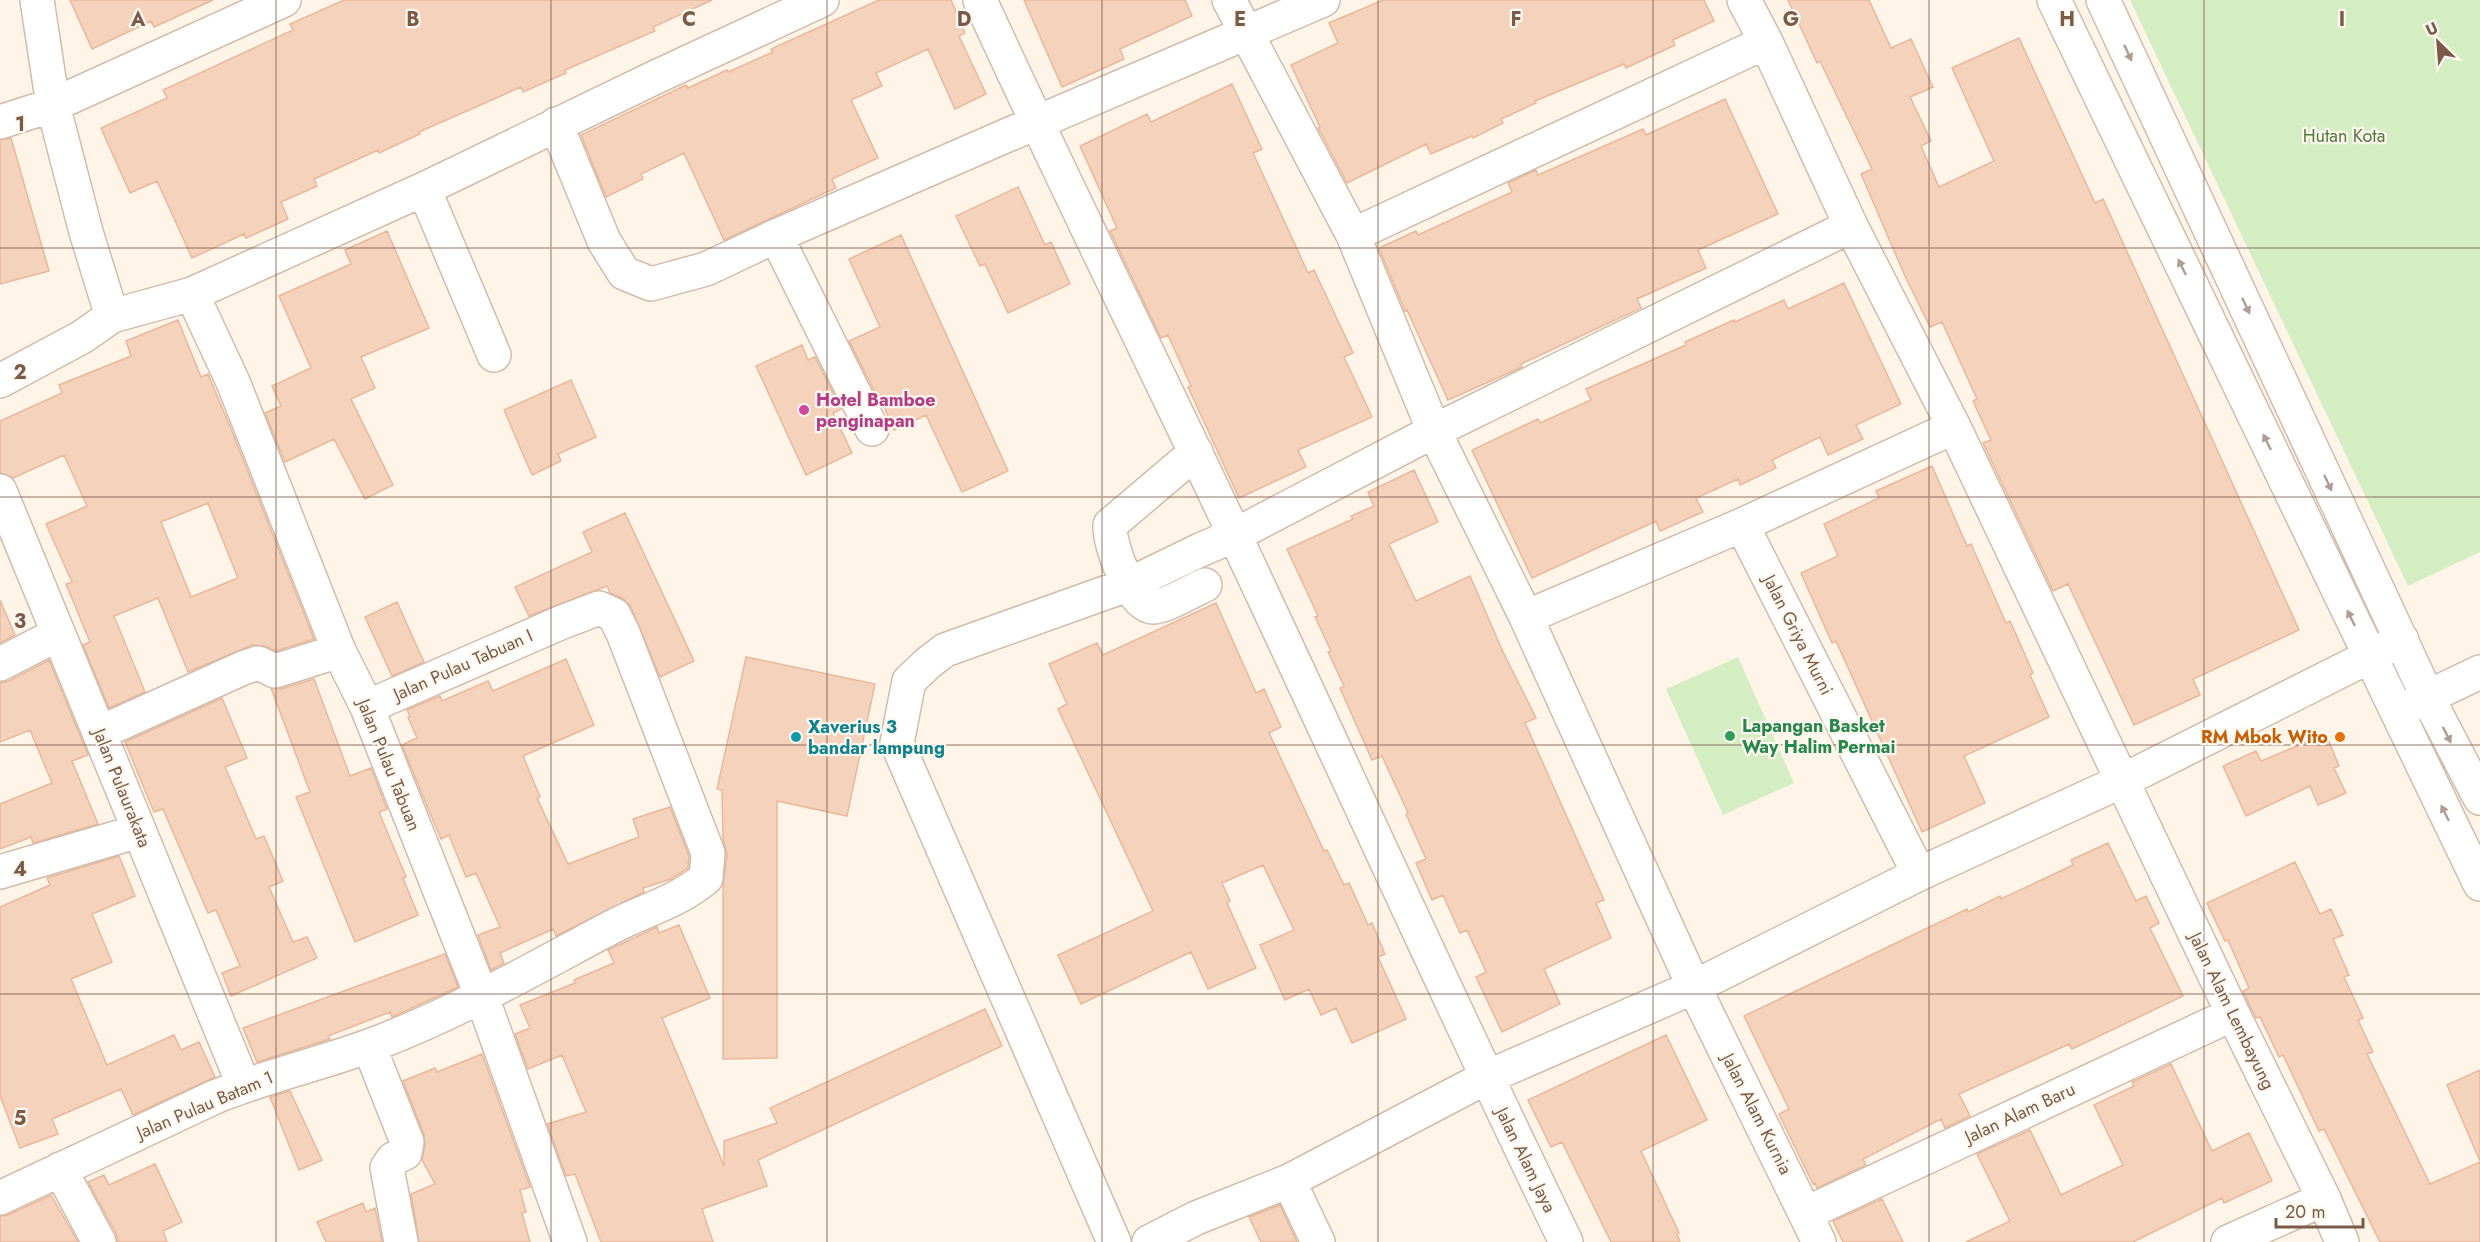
<svg xmlns="http://www.w3.org/2000/svg" width="2480" height="1242" font-family="Jost,sans-serif">
	<style>
		.green { fill: #d5edc3 }
		.building { fill: #f5d2bc; stroke: #e9b89b; stroke-width: 1.5; fill-rule: evenodd }
		.lines { fill: none; stroke-linecap: round; stroke-linejoin: round }
		.minor-casing { stroke: #d1bcab; stroke-width: 36 }
		.minor { stroke: #fff; stroke-width: 33 }
		.oneway { fill: #af9c92 }
		.grid { fill: none; stroke: #7a5a49; stroke-width: 1.5; stroke-opacity: 0.55 }
		.hotel-dot { fill: #d1479c; stroke: #fff8ee; stroke-width: 2 }
		.leisure-dot { fill: #2e9e5b; stroke: #fff8ee; stroke-width: 2 }
		.culture-dot { fill: #0f9aa8; stroke: #fff8ee; stroke-width: 2 }
		.food-dot { fill: #e8710a; stroke: #fff8ee; stroke-width: 2 }
		.labels { text-anchor: middle; stroke-width: 4.5; stroke-linejoin: round; paint-order: stroke }
		.park-label { font-size: 18px; fill: #507a3d; stroke: #fff8ee }
		.hotel-label { font-size: 18px; font-weight: bold; fill: #b23c85; stroke: #fff8ee; text-anchor: start }
		.street-label { font-size: 18px; fill: #7a5a49; stroke: #fff8ee }
		.leisure-label { font-size: 18px; font-weight: bold; fill: #27864d; stroke: #fff8ee; text-anchor: start }
		.culture-label { font-size: 18px; font-weight: bold; fill: #0d838f; stroke: #fff8ee; text-anchor: start }
		.food-label { font-size: 18px; font-weight: bold; fill: #c56008; stroke: #fff8ee; text-anchor: end }
		.grid-label { font-size: 20px; text-anchor: middle; font-weight: bold; fill: #7a5a49; stroke: #fff8ee; stroke-width: 4.5; stroke-linejoin: round; paint-order: stroke }
	</style>
	<rect width="100%" height="100%" fill="#fef4e7"/>
	<path class="green" d="M 2130,0 L 2480,0 L 2480,552 L 2408,586 Z
		M 1738,657 L 1794,783 L 1723,815 L 1666,689 Z"/>
	<path class="building" d="M 70,0 L 213,0 L 154,27 L 151,21 L 92,49 Z
		M 344,0 L 712,0 L 653,27 L 655,31 L 565,70 L 566,73 L 523,92 L 521,87 L 419,132 L 420,134 L 379,153 L 378,150 L 314,179 L 317,186 L 281,202 L 288,219 L 246,238 L 244,234 L 192,258 L 157,181 L 130,193 L 101,128 L 167,98 L 163,90 L 293,30 L 290,24 Z
		M 879,0 L 951,0 L 965,33 L 959,36 L 986,94 L 955,109 L 928,49 L 876,73 L 882,86 L 851,100 L 878,158 L 832,179 L 836,188 L 724,240 L 684,153 L 641,174 L 643,179 L 606,197 L 581,135 L 686,85 L 688,88 L 727,70 L 728,72 L 773,52 L 771,49 Z
		M 1024,0 L 1185,0 L 1192,16 L 1120,49 L 1124,59 L 1062,87 Z
		M 1383,0 L 1704,0 L 1714,21 L 1673,40 L 1675,45 L 1626,68 L 1624,64 L 1535,101 L 1536,103 L 1501,119 L 1503,123 L 1473,138 L 1472,136 L 1431,154 L 1426,144 L 1347,183 L 1322,135 L 1318,128 L 1320,127 L 1291,65 L 1338,43 L 1329,23 Z
		M 1788,0 L 1869,0 L 1891,48 L 1911,39 L 1933,87 L 1910,97 L 1931,141 L 1921,146 L 1939,187 L 1994,161 L 1952,68 L 2019,38 L 2095,203 L 2103,199 L 2299,630 L 2193,679 L 2200,695 L 2134,725 L 2068,584 L 2053,591 L 1983,443 L 1991,440 L 1973,401 L 1977,399 L 1942,322 L 1930,327 L 1905,276 L 1861,174 L 1872,169 L 1820,61 L 1817,63 Z
		M 1232,84 L 1262,149 L 1253,153 L 1308,273 L 1314,270 L 1353,353 L 1344,357 L 1372,417 L 1298,450 L 1306,467 L 1239,498 L 1188,387 L 1191,386 L 1168,335 L 1161,338 L 1110,231 L 1117,228 L 1080,146 L 1147,114 L 1151,122 Z
		M 1725,99 L 1778,214 L 1698,250 L 1706,268 L 1637,299 L 1641,308 L 1521,364 L 1522,367 L 1448,400 L 1407,310 L 1405,311 L 1379,248 L 1416,231 L 1418,235 L 1512,192 L 1508,183 L 1536,170 L 1538,175 L 1643,129 L 1646,135 Z
		M 11,138 L 49,271 L 0,284 L 0,140 Z
		M 1018,187 L 1045,245 L 1051,242 L 1070,284 L 1008,313 L 985,264 L 980,266 L 956,216 Z
		M 387,231 L 429,328 L 361,357 L 375,388 L 351,399 L 393,485 L 365,499 L 334,439 L 285,462 L 265,413 L 281,406 L 272,386 L 311,368 L 279,296 L 351,264 L 345,250 Z
		M 901,235 L 1008,471 L 962,492 L 926,415 L 894,430 L 878,393 L 876,394 L 849,341 L 880,327 L 849,259 Z
		M 1844,283 L 1901,404 L 1856,425 L 1863,439 L 1828,455 L 1820,437 L 1772,460 L 1776,468 L 1740,485 L 1738,479 L 1696,498 L 1703,512 L 1660,531 L 1656,521 L 1532,578 L 1472,450 L 1538,419 L 1540,423 L 1591,400 L 1586,389 L 1686,345 L 1685,342 L 1734,320 L 1735,322 L 1784,300 L 1788,309 Z
		M 178,320 L 201,377 L 208,374 L 231,429 L 314,639 L 276,651 L 265,646 L 252,645 L 188,672 L 158,598 L 114,616 L 145,692 L 109,708 L 83,645 L 90,642 L 66,584 L 72,582 L 46,524 L 87,506 L 64,455 L 13,478 L 0,473 L 0,421 L 62,393 L 59,385 L 131,356 L 126,341 ZM 208,503 L 238,578 L 191,597 L 161,522 Z
		M 802,345 L 808,360 L 815,357 L 841,409 L 833,413 L 852,453 L 806,475 L 756,366 Z
		M 571,380 L 596,437 L 558,454 L 561,461 L 532,475 L 504,410 Z
		M 1932,466 L 1967,546 L 1971,544 L 2006,623 L 2010,621 L 2019,641 L 2033,673 L 2030,675 L 2049,717 L 1964,756 L 1985,803 L 1922,832 L 1836,641 L 1832,643 L 1801,573 L 1838,556 L 1824,524 L 1879,498 L 1876,491 Z
		M 1414,470 L 1438,522 L 1389,544 L 1416,601 L 1470,576 L 1503,652 L 1536,718 L 1525,723 L 1604,900 L 1596,903 L 1611,938 L 1544,969 L 1560,1004 L 1502,1032 L 1476,977 L 1486,972 L 1467,930 L 1460,933 L 1443,895 L 1432,900 L 1416,863 L 1426,859 L 1406,814 L 1408,813 L 1382,756 L 1372,760 L 1340,688 L 1344,686 L 1328,652 L 1331,651 L 1315,617 L 1318,616 L 1287,549 L 1353,519 L 1351,516 L 1374,506 L 1368,492 Z
		M 625,513 L 694,661 L 660,677 L 631,607 L 622,598 L 610,593 L 607,586 L 529,616 L 515,587 L 592,552 L 583,532 Z
		M 0,600 L 15,635 L 0,643 Z
		M 397,602 L 424,662 L 392,676 L 365,617 Z
		M 1216,603 L 1256,693 L 1264,689 L 1281,727 L 1269,733 L 1324,851 L 1327,850 L 1344,885 L 1349,883 L 1368,925 L 1372,923 L 1385,954 L 1378,957 L 1406,1019 L 1352,1043 L 1336,1008 L 1321,1015 L 1309,989 L 1285,1000 L 1260,945 L 1294,930 L 1263,865 L 1222,883 L 1230,901 L 1227,903 L 1256,968 L 1208,989 L 1191,952 L 1081,1004 L 1058,955 L 1153,911 L 1058,709 L 1067,704 L 1049,664 L 1097,643 L 1103,655 Z
		M 746,657 L 875,684 L 847,816 L 777,801 L 777,1058 L 723,1059 L 723,886 L 727,854 L 723,839 L 722,790 L 717,789 Z
		M 566,659 L 594,725 L 523,756 L 540,797 L 537,798 L 568,864 L 639,837 L 633,819 L 670,807 L 689,856 L 688,868 L 671,879 L 643,888 L 644,892 L 556,936 L 553,929 L 500,953 L 504,963 L 491,970 L 478,935 L 500,927 L 476,873 L 466,877 L 449,835 L 441,839 L 422,794 L 402,745 L 417,738 L 408,717 L 410,716 L 407,710 L 440,696 L 442,701 L 488,681 L 493,691 Z
		M 49,660 L 88,755 L 72,761 L 98,824 L 33,843 L 31,837 L 0,849 L 0,804 L 52,783 L 30,730 L 0,742 L 0,683 L 9,681 Z
		M 314,679 L 350,776 L 371,768 L 387,809 L 379,812 L 406,877 L 403,878 L 418,915 L 355,942 L 296,797 L 310,792 L 271,688 L 281,689 Z
		M 222,698 L 247,758 L 225,767 L 256,839 L 264,836 L 283,881 L 269,887 L 293,942 L 307,937 L 317,958 L 231,996 L 222,973 L 240,966 L 216,910 L 208,913 L 163,809 L 154,812 L 125,742 Z
		M 2326,734 L 2339,766 L 2334,768 L 2346,793 L 2318,805 L 2310,786 L 2246,816 L 2223,766 L 2256,751 L 2261,761 Z
		M 2108,843 L 2136,901 L 2146,896 L 2159,923 L 2150,928 L 2183,996 L 2072,1049 L 2069,1044 L 1959,1094 L 1970,1116 L 1945,1128 L 1941,1119 L 1863,1159 L 1866,1165 L 1817,1188 L 1815,1183 L 1813,1184 L 1779,1114 L 1789,1109 L 1744,1016 L 1967,909 L 1968,912 L 2000,896 L 2001,899 L 2035,883 L 2073,865 L 2071,860 Z
		M 119,856 L 135,896 L 92,914 L 112,962 L 71,979 L 107,1065 L 174,1035 L 181,1050 L 199,1042 L 215,1077 L 133,1115 L 121,1089 L 52,1119 L 58,1134 L 20,1148 L 0,1096 L 0,907 L 50,885 L 47,878 Z
		M 2295,862 L 2320,914 L 2331,909 L 2343,935 L 2333,939 L 2349,975 L 2344,977 L 2363,1018 L 2358,1020 L 2373,1052 L 2367,1054 L 2430,1184 L 2480,1162 L 2480,1242 L 2380,1242 L 2324,1129 L 2319,1131 L 2283,1055 L 2279,1057 L 2260,1017 L 2256,1018 L 2250,1006 L 2243,991 L 2249,988 L 2228,940 L 2225,941 L 2207,903 Z
		M 679,925 L 710,998 L 662,1018 L 724,1166 L 724,1141 L 777,1123 L 770,1108 L 985,1009 L 1002,1046 L 758,1160 L 767,1186 L 702,1209 L 713,1242 L 601,1242 L 575,1174 L 566,1176 L 547,1124 L 586,1112 L 562,1055 L 528,1069 L 515,1034 L 530,1028 L 520,1005 L 575,983 L 574,980 L 614,963 L 608,950 L 619,945 L 657,927 L 659,933 Z
		M 445,954 L 458,987 L 392,1017 L 390,1012 L 328,1036 L 330,1039 L 257,1062 L 243,1028 Z
		M 1666,1035 L 1707,1120 L 1641,1151 L 1679,1233 L 1677,1234 L 1680,1242 L 1611,1242 L 1562,1142 L 1551,1147 L 1528,1100 Z
		M 482,1054 L 530,1187 L 520,1190 L 526,1212 L 522,1213 L 530,1242 L 419,1242 L 411,1194 L 435,1184 L 422,1160 L 425,1145 L 424,1135 L 403,1081 L 435,1068 L 437,1072 Z
		M 2171,1064 L 2212,1151 L 2249,1133 L 2272,1181 L 2224,1203 L 2222,1198 L 2133,1242 L 1966,1242 L 2010,1221 L 1977,1154 L 2030,1130 L 2061,1195 L 2123,1165 L 2094,1105 L 2134,1086 L 2132,1082 Z
		M 2480,1070 L 2480,1161 L 2447,1085 Z
		M 290,1091 L 322,1160 L 299,1170 L 270,1097 Z
		M 155,1164 L 182,1222 L 163,1231 L 167,1242 L 118,1242 L 116,1233 L 88,1182 L 104,1175 L 109,1185 Z
		M 51,1195 L 78,1242 L 0,1242 L 0,1216 L 8,1215 Z
		M 1882,1199 L 1903,1242 L 1843,1242 L 1833,1221 Z
		M 363,1203 L 366,1212 L 375,1208 L 382,1242 L 326,1242 L 317,1222 Z
		M 1280,1205 L 1297,1242 L 1261,1242 L 1249,1217 Z"/>
	<g class="lines">
		<defs>
			<path id="minor" d="M 37,0 L 53,105 L 86,232 L 112,316
				M 980,0 C 1062,180 1151,357 1235,536 C 1346,771 1452,1008 1566,1242
				M 1229,0 L 1353,235 L 1434,431 L 1526,617 L 1694,987 L 1819,1242
				M 1744,0 L 1766,42 L 1851,226 L 1954,427 L 2233,1014 L 2324,1199 L 2342,1242
				M 2054,0 L 2480,884
				M 2103,0 L 2428,698 L 2480,798
				M 0,122 L 53,105 L 284,0
				M 556,124 L 604,241 L 624,273 L 651,284 L 706,269 L 776,236 L 1003,137 L 1323,0
				M 424,189 L 494,355
				M 1353,235 L 1766,42
				M 776,236 L 872,429
				M 192,294 L 233,382 L 339,651 L 367,707 L 482,997 L 570,1242
				M 0,381 L 82,337 L 112,316 L 192,294 L 424,189 L 658,76 L 822,0
				M 1196,452 L 1110,525 C 1109,545 1131,606 1153,607 C 1165,607 1193,590 1205,585
				M 0,491 L 244,1086
				M 1742,525 L 1919,874
				M 1526,617 L 1742,525 L 1954,427
				M 0,664 L 58,634
				M 2409,706 L 2480,672
				M 99,733 L 243,668 L 258,663 L 275,671 L 339,651
				M 0,872 L 139,831
				M 369,1046 L 407,1142 L 405,1153 L 393,1159 L 387,1168 L 401,1242
				M 60,1169 L 99,1242
				M 1289,1181 L 1318,1242
				M 0,1198 L 217,1096 C 267,1076 319,1064 369,1046 C 453,1015 531,970 610,928 C 644,910 676,903 706,878 L 708,853 L 623,633 L 614,615 L 599,608 L 560,623 L 367,707
				M 1807,1213 L 2233,1014
				M 1114,1242 L 897,743 L 909,681 L 928,663 L 945,650 L 1130,584 L 1200,550 L 1235,535 L 1434,431 L 1851,226
				M 1149,1242 L 1196,1218 L 1289,1181 L 1485,1078 L 1694,987 L 1919,874 L 2122,781 L 2402,640
				M 2228,1242 L 2324,1199"/>
		</defs>
		<use href="#minor" class="minor-casing"/>
		<use href="#minor" class="minor"/>
	</g>
	<defs><path id="oneway-solid" d="M-6-.8H1V-3.2L6.5 0L1 3.2V.8H-6Z" transform="scale(1.5)"/></defs>
	<g class="oneway">
		<use href="#oneway-solid" transform="translate(2128 53) rotate(65)"/>
		<use href="#oneway-solid" transform="translate(2182 267) rotate(-116)"/>
		<use href="#oneway-solid" transform="translate(2246 306) rotate(65)"/>
		<use href="#oneway-solid" transform="translate(2267 442) rotate(-116)"/>
		<use href="#oneway-solid" transform="translate(2328 483) rotate(65)"/>
		<use href="#oneway-solid" transform="translate(2351 618) rotate(-116)"/>
		<use href="#oneway-solid" transform="translate(2447 735) rotate(63)"/>
		<use href="#oneway-solid" transform="translate(2445 813) rotate(-116)"/>
	</g>
	<path class="grid" d="M 276,0 L 276,1242M 551,0 L 551,1242M 827,0 L 827,1242M 1102,0 L 1102,1242M 1378,0 L 1378,1242M 1653,0 L 1653,1242M 1929,0 L 1929,1242M 2204,0 L 2204,1242M 0,248 L 2480,248M 0,497 L 2480,497M 0,745 L 2480,745M 0,994 L 2480,994"/>
	<circle class="hotel-dot" cx="804" cy="410" r="6"/>
	<circle class="leisure-dot" cx="1730" cy="736" r="6"/>
	<circle class="culture-dot" cx="796" cy="737" r="6"/>
	<circle class="food-dot" cx="2340" cy="737" r="6"/>
	<g class="labels">
		<g class="park-label">
			<text x="2344" y="142">Hutan Kota</text>
		</g>
		<g class="hotel-label">
			<text x="816" y="406">Hotel Bamboe<tspan x="816" dy="21">penginapan</tspan></text>
		</g>
		<g class="street-label">
			<text transform="translate(1798 635) rotate(63)" y="6">Jalan Griya Murni</text>
			<text transform="translate(463 665) rotate(-24)" y="6">Jalan Pulau Tabuan I</text>
			<text transform="translate(389 765) rotate(68)" y="6">Jalan Pulau Tabuan</text>
			<text transform="translate(122 788) rotate(68)" y="6">Jalan Pulaurakata</text>
			<text transform="translate(2232 1011) rotate(64)" y="6">Jalan Alam Lembayung</text>
			<text transform="translate(205 1105) rotate(-23)" y="6">Jalan Pulau Batam 1</text>
			<text transform="translate(2020 1113) rotate(-25)" y="6">Jalan Alam Baru</text>
			<text transform="translate(1757 1114) rotate(63)" y="6">Jalan Alam Kurnia</text>
			<text transform="translate(1526 1160) rotate(64)" y="6">Jalan Alam Jaya</text>
		</g>
		<g class="leisure-label">
			<text x="1742" y="732">Lapangan Basket<tspan x="1742" dy="21">Way Halim Permai</tspan></text>
		</g>
		<g class="culture-label">
			<text x="808" y="733">Xaverius 3<tspan x="808" dy="21">bandar lampung</tspan></text>
		</g>
		<g class="food-label">
			<text x="2328" y="743">RM Mbok Wito</text>
		</g>
	</g>
	<g class="grid-label">
		<text x="138" y="26">A</text>
		<text x="413" y="26">B</text>
		<text x="689" y="26">C</text>
		<text x="964" y="26">D</text>
		<text x="1240" y="26">E</text>
		<text x="1516" y="26">F</text>
		<text x="1791" y="26">G</text>
		<text x="2067" y="26">H</text>
		<text x="2342" y="26">I</text>
		<text x="20" y="131">1</text>
		<text x="20" y="379">2</text>
		<text x="20" y="628">3</text>
		<text x="20" y="876">4</text>
		<text x="20" y="1125">5</text>
	</g>
	<g transform="translate(2438 42) rotate(335)" stroke="#fff8ee" stroke-width="4.5" paint-order="stroke">
	<path d="M0-4.5L10 22L0 15L-10 22Z" fill="#7a5a49"/>
	<text y="-9" font-size="16" font-weight="bold" text-anchor="middle" fill="#7a5a49">U</text>
	</g>
	<path d="M2276 1218v9h87v-9" fill="none" stroke="#7a5a49" stroke-width="3"/>
	<text x="2285" y="1218" font-size="18" fill="#7a5a49" stroke="#fff8ee" stroke-width="4.5" paint-order="stroke">20 m</text>
</svg>
